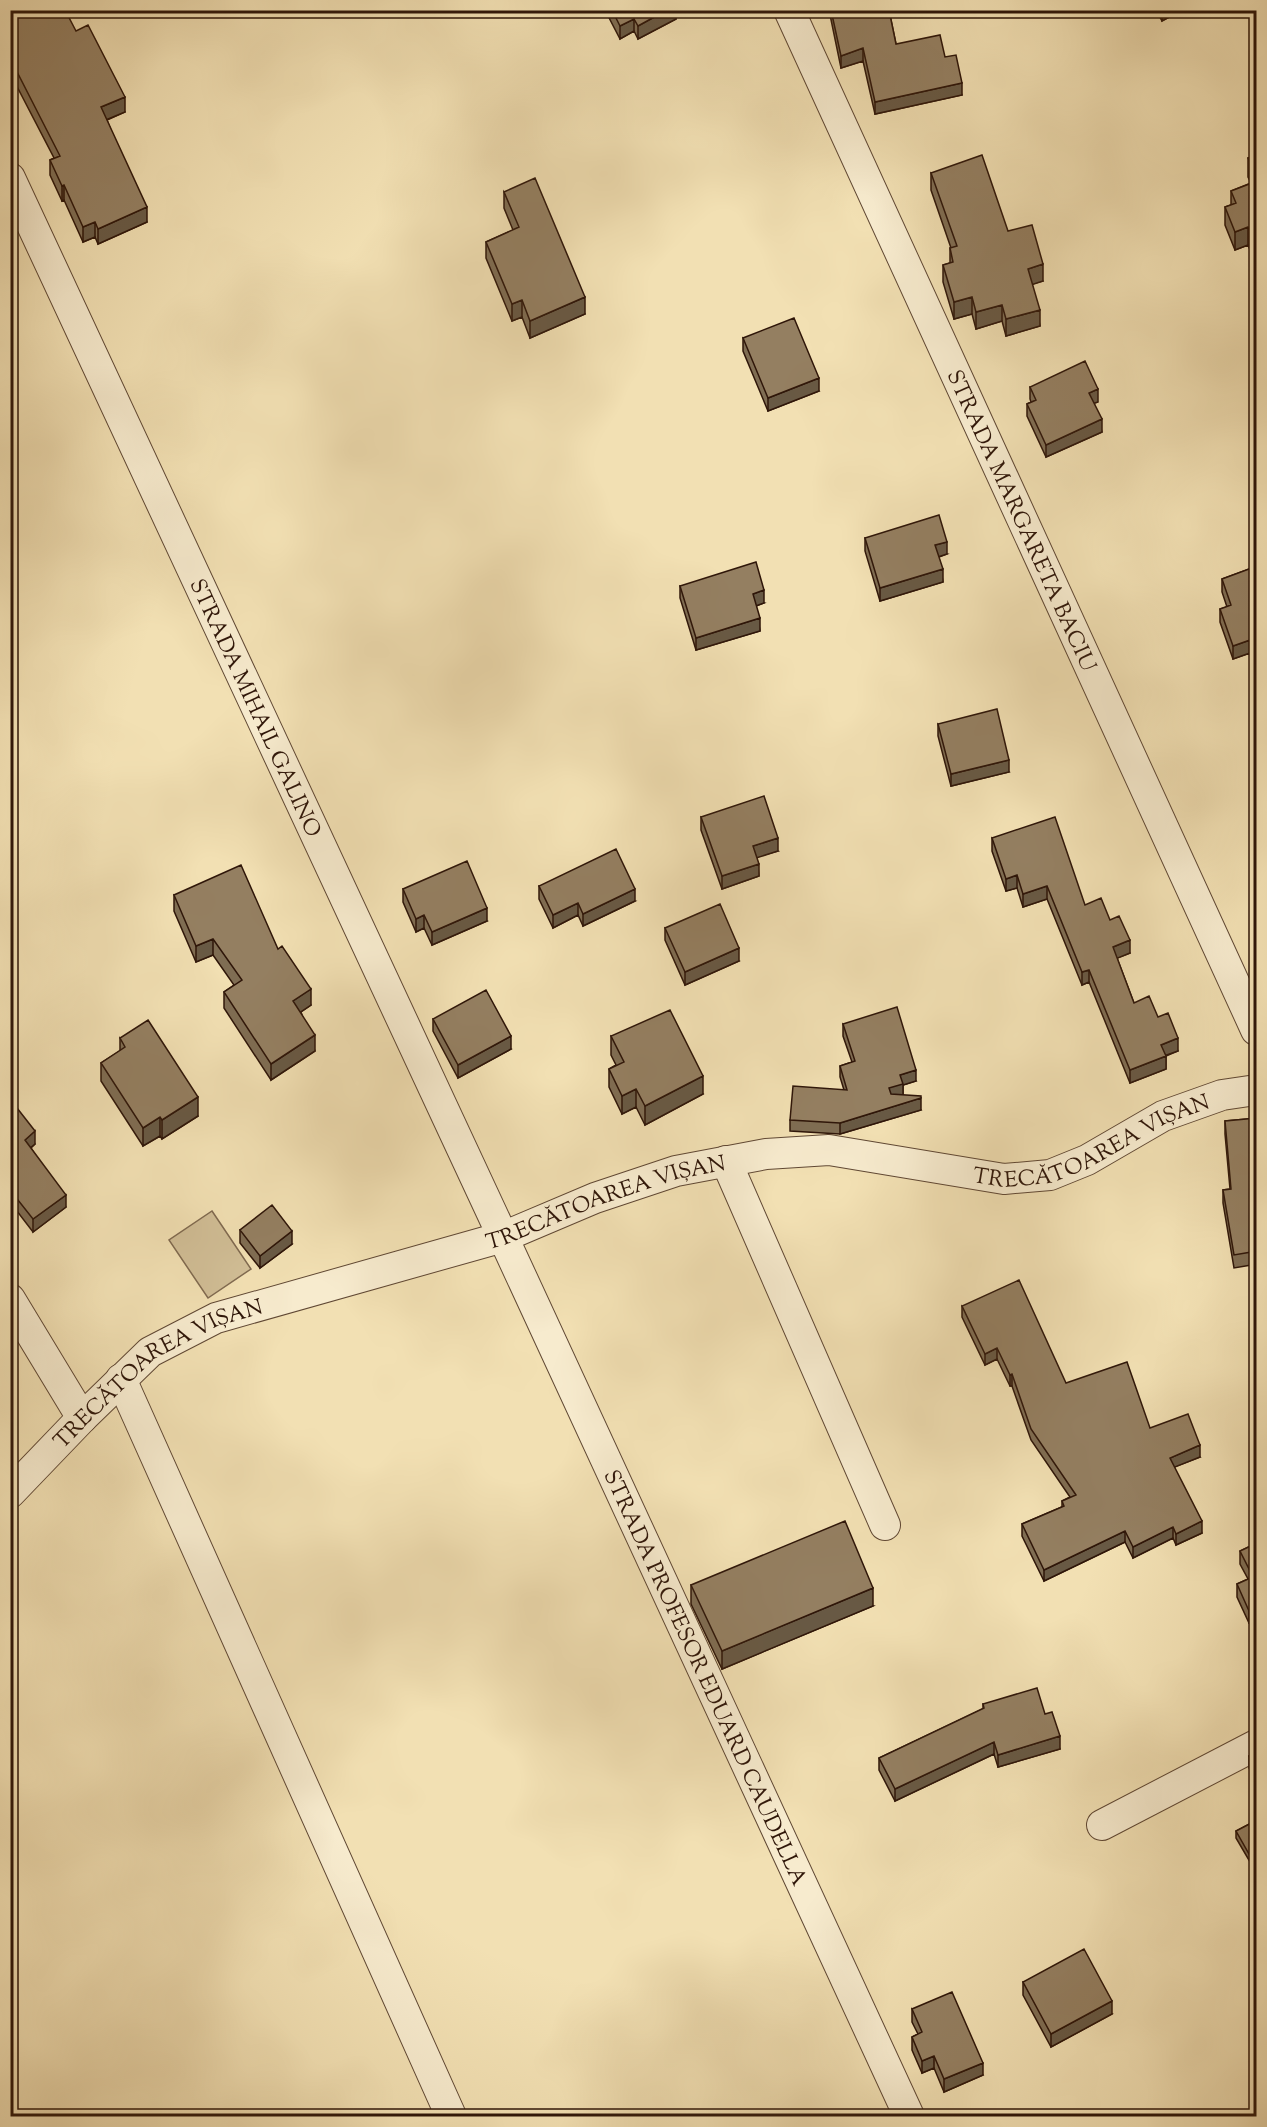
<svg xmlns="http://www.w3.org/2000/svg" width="1267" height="2127" font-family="'Sorts Mill Goudy',serif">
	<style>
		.green { fill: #d1be96; stroke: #806a50; stroke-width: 1.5 }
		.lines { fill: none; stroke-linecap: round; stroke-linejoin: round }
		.street-casing { stroke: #604834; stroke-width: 32 }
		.street { stroke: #f7ebce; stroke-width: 30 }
		.wall { fill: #7f6d53; stroke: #2f1609; stroke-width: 1.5 }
		.shaded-wall { fill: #685944; stroke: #2f1609; stroke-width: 1.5 }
		.building { fill: #947f61; stroke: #2f1609; stroke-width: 1.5 }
		.labels { text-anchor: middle; stroke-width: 6; stroke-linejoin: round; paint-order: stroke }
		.street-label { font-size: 22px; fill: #2f1609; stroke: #f7ebce }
	</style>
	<rect width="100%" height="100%" fill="#f2e0b3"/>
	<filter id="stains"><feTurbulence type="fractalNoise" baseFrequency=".00333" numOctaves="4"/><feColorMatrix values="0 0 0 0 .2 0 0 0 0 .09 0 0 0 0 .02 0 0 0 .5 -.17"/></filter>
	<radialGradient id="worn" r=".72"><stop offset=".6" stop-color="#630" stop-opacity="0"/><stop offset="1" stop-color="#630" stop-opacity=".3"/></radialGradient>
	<path class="green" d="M 212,1211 L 251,1269 L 208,1298 L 169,1240 Z"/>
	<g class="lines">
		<defs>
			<g id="street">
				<path id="s1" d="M 789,10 L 1256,1030"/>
				<path id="s2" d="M 10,178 L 503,1237 L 909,2116"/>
				<path d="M 726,1161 L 885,1525"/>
				<path d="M 10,1299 L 82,1418"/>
				<path d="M 121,1379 L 451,2116"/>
				<path id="s3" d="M 10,1493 L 82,1418 L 150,1352 L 216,1318 L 503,1237 L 595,1198 L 676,1171 L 766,1154 L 829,1150 L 1004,1179 L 1050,1175 L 1087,1160 L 1163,1116 L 1222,1095 L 1256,1090"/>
				<path d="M 1102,1825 L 1256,1745"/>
			</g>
		</defs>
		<use href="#street" class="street-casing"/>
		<use href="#street" class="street"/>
	</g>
	<path class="wall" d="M 10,10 L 76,31 L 125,112 L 107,120 L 147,222 L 98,244 L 95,237 L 83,242 L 64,200 L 62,201 L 50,175 L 50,160 L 54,158 L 10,73 Z
		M 605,10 L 676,10 L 676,19 L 638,39 L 634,31 L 620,39 Z
		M 829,10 L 889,10 L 896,44 L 945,57 L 962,95 L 875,114 L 863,61 L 841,68 Z
		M 1156,10 L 1182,10 L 1162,21 Z
		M 1257,155 L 1257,267 L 1248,245 L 1235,250 L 1225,225 L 1225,207 L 1231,205 L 1231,191 L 1251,183 L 1248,177 L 1248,158 Z
		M 931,173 L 1008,231 L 1043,281 L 1032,284 L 1040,326 L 1006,336 L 1002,321 L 976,329 L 972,314 L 954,319 L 943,282 L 943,265 L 950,263 L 950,248 L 951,248 L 931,190 Z
		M 504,192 L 585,314 L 530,338 L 522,317 L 512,321 L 486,258 L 486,242 L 513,230 L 504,208 Z
		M 743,338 L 819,391 L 768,411 L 743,351 Z
		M 1030,387 L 1098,402 L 1094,403 L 1102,432 L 1046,457 L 1027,416 L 1027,404 L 1031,402 L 1030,399 Z
		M 865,538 L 947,554 L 939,557 L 943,582 L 880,601 L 865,551 Z
		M 1257,566 L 1257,667 L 1255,668 L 1250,653 L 1233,659 L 1220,622 L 1220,609 L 1227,607 L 1222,592 L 1222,579 Z
		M 680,586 L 764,603 L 756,606 L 760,631 L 696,650 L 680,598 Z
		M 938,724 L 1009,772 L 951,786 L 938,736 Z
		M 701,817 L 778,851 L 757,857 L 759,876 L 722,889 L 701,830 Z
		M 992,838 L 1085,905 L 1110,920 L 1130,953 L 1117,958 L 1134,1003 L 1158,1017 L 1178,1051 L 1166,1056 L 1166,1069 L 1130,1083 L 1089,982 L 1082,985 L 1047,899 L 1023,907 L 1017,888 L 1006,891 L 992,851 Z
		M 539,886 L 635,901 L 583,926 L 578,915 L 553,928 L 539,899 Z
		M 403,889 L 487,921 L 432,945 L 424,928 L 416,932 L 403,902 Z
		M 174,895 L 278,949 L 311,1005 L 301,1012 L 315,1051 L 271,1080 L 224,1008 L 224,992 L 234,985 L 213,955 L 196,962 L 174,911 Z
		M 665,928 L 739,961 L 685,985 L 665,940 Z
		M 433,1019 L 511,1049 L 458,1078 L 433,1031 Z
		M 843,1024 L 916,1081 L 903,1085 L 903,1095 L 921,1110 L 840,1134 L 790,1131 L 790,1120 L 844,1090 L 840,1077 L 840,1066 L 852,1062 L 843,1036 Z
		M 611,1036 L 703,1094 L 645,1125 L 636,1107 L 622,1114 L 609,1087 L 609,1069 L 616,1065 L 611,1055 Z
		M 120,1038 L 198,1116 L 162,1139 L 160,1136 L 143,1146 L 101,1081 L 101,1063 L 120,1051 Z
		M 10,1099 L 35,1144 L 31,1148 L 66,1207 L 33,1232 L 10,1202 Z
		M 1257,1118 L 1257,1264 L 1234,1268 L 1223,1203 L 1223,1190 L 1230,1189 L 1225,1134 L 1225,1121 Z
		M 240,1230 L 292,1244 L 260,1268 L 240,1243 Z
		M 962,1306 L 1066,1383 L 1150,1428 L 1200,1457 L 1174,1467 L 1202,1533 L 1176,1545 L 1173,1538 L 1133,1558 L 1125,1542 L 1044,1581 L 1022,1536 L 1022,1524 L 1062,1507 L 1062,1501 L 1070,1497 L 1031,1440 L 1012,1386 L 1010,1386 L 997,1359 L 985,1365 L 962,1317 Z
		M 1257,1350 L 1257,1379 L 1250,1365 L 1250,1353 Z
		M 1257,1543 L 1257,1620 L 1249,1623 L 1237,1597 L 1237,1584 L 1248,1579 L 1240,1564 L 1240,1551 Z
		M 691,1585 L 873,1606 L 722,1669 L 691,1604 Z
		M 983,1704 L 1045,1714 L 1060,1749 L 998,1767 L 994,1754 L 895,1801 L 879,1770 L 879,1758 L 983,1709 Z
		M 1257,1751 L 1257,1782 L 1249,1768 L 1249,1756 Z
		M 1257,1820 L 1257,1865 L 1253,1867 L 1236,1838 L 1236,1831 Z
		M 1023,1982 L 1112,2014 L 1051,2047 L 1023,1995 Z
		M 912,2009 L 983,2075 L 944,2092 L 934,2068 L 922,2073 L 912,2050 L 912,2037 L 918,2034 L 912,2022 Z"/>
	<path class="shaded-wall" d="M 667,10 L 676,10 L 676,19 L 638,39 L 638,26 Z
		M 1162,10 L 1182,10 L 1162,21 Z
		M 634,19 L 634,31 L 620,39 L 620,26 Z
		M 863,48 L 863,61 L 841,68 L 841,56 Z
		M 962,83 L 962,95 L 875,114 L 875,102 Z
		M 125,97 L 125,112 L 101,122 L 101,107 Z
		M 64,185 L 64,200 L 62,201 L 62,186 Z
		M 147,207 L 147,222 L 98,244 L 98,229 Z
		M 95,222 L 95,237 L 83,242 L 83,227 Z
		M 1248,227 L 1248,245 L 1235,250 L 1235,232 Z
		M 1043,264 L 1043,281 L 1028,286 L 1028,269 Z
		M 585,297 L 585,314 L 530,338 L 530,321 Z
		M 972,297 L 972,314 L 954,319 L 954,302 Z
		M 522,300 L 522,317 L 512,321 L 512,304 Z
		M 1002,305 L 1002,321 L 976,329 L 976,312 Z
		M 1040,310 L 1040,326 L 1006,336 L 1006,319 Z
		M 819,378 L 819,391 L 768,411 L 768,398 Z
		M 1098,389 L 1098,402 L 1089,405 L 1089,393 Z
		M 1102,419 L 1102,432 L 1046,457 L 1046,445 Z
		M 947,542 L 947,554 L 935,558 L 935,545 Z
		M 943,569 L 943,582 L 880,601 L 880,588 Z
		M 764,590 L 764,603 L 753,607 L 753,594 Z
		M 760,618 L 760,631 L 696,650 L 696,638 Z
		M 1250,640 L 1250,653 L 1233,659 L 1233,646 Z
		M 1255,655 L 1257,655 L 1257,667 L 1255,668 Z
		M 1009,760 L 1009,772 L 951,786 L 951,774 Z
		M 778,838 L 778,851 L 753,859 L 753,846 Z
		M 759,864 L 759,876 L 722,889 L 722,876 Z
		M 1017,875 L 1017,888 L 1006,891 L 1006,879 Z
		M 1047,886 L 1047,899 L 1023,907 L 1023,894 Z
		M 635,889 L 635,901 L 583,926 L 583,914 Z
		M 578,903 L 578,915 L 553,928 L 553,915 Z
		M 487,908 L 487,921 L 432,945 L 432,932 Z
		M 424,915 L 424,928 L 416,932 L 416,919 Z
		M 213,939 L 213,955 L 196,962 L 196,946 Z
		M 1130,940 L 1130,953 L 1113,960 L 1113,947 Z
		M 739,948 L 739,961 L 685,985 L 685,972 Z
		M 1089,970 L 1089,982 L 1082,985 L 1082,972 Z
		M 311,989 L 311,1005 L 293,1017 L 293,1001 Z
		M 315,1035 L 315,1051 L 271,1080 L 271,1064 Z
		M 511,1036 L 511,1049 L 458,1078 L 458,1065 Z
		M 1178,1038 L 1178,1051 L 1161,1057 L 1161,1045 Z
		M 1166,1056 L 1166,1069 L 1130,1083 L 1130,1070 Z
		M 916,1070 L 916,1081 L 903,1085 L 903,1096 L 889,1099 L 889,1088 L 900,1075 Z
		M 703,1076 L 703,1094 L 645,1125 L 645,1106 Z
		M 636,1089 L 636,1107 L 622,1114 L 622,1096 Z
		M 198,1097 L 198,1116 L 162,1139 L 162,1120 Z
		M 921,1098 L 921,1110 L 840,1134 L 840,1123 Z
		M 160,1117 L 160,1136 L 143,1146 L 143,1128 Z
		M 35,1131 L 35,1144 L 25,1152 L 25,1140 Z
		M 66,1195 L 66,1207 L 33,1232 L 33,1219 Z
		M 292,1231 L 292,1244 L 260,1268 L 260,1256 Z
		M 997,1348 L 997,1359 L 985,1365 L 985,1354 Z
		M 1012,1374 L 1012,1386 L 1010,1386 L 1010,1375 Z
		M 1200,1445 L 1200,1457 L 1170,1469 L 1170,1458 Z
		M 1202,1521 L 1202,1533 L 1176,1545 L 1176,1534 Z
		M 1173,1527 L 1173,1538 L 1133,1558 L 1133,1547 Z
		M 1125,1531 L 1125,1542 L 1044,1581 L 1044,1570 Z
		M 873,1588 L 873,1606 L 722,1669 L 722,1651 Z
		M 1257,1607 L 1257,1620 L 1249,1623 L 1249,1611 Z
		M 1060,1736 L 1060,1749 L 998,1767 L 998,1755 Z
		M 994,1742 L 994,1754 L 895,1801 L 895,1789 Z
		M 1257,1859 L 1257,1865 L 1253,1867 L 1253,1861 Z
		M 1112,2001 L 1112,2014 L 1051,2047 L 1051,2034 Z
		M 934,2056 L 934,2068 L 922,2073 L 922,2061 Z
		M 983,2063 L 983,2075 L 944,2092 L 944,2079 Z"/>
	<path class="building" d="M 10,10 L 65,10 L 76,31 L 88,25 L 125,97 L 101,107 L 147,207 L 98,229 L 95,222 L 83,227 L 64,185 L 62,186 L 50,160 L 60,156 L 10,58 Z
		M 612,10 L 667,10 L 638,26 L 634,19 L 620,26 Z
		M 831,10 L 889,10 L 896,44 L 940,35 L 945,57 L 956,55 L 962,83 L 875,102 L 863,48 L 841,56 Z
		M 982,155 L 1008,231 L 1032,225 L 1043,264 L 1028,269 L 1040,310 L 1006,319 L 1002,305 L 976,312 L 972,297 L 954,302 L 943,265 L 953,262 L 950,248 L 957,246 L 931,173 Z
		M 1257,155 L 1257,179 L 1248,158 Z
		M 535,178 L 585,297 L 530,321 L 522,300 L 512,304 L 486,242 L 519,227 L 504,192 Z
		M 1257,181 L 1257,249 L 1248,227 L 1235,232 L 1225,207 L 1236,203 L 1231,191 Z
		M 794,318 L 819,378 L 768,398 L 743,338 Z
		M 1085,361 L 1098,389 L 1089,393 L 1102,419 L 1046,445 L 1027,404 L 1036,400 L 1030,387 Z
		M 939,515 L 947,542 L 935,545 L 943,569 L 880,588 L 865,538 Z
		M 756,562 L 764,590 L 753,594 L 760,618 L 696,638 L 680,586 Z
		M 1257,566 L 1257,655 L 1255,655 L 1250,640 L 1233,646 L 1220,609 L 1231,605 L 1222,579 Z
		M 997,709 L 1009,760 L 951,774 L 938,724 Z
		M 764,796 L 778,838 L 753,846 L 759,864 L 722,876 L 701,817 Z
		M 1055,817 L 1085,905 L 1101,898 L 1110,920 L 1119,916 L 1130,940 L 1113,947 L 1134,1003 L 1149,996 L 1158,1017 L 1168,1013 L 1178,1038 L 1161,1045 L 1166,1056 L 1130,1070 L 1089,970 L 1082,972 L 1047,886 L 1023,894 L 1017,875 L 1006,879 L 992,838 Z
		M 616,849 L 635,889 L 583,914 L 578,903 L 553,915 L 539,886 Z
		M 467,861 L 487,908 L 432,932 L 424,915 L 416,919 L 403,889 Z
		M 241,865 L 278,949 L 282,946 L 311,989 L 293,1001 L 315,1035 L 271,1064 L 224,992 L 242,980 L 213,939 L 196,946 L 174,895 Z
		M 720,904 L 739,948 L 685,972 L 665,928 Z
		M 486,990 L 511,1036 L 458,1065 L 433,1019 Z
		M 897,1007 L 916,1070 L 900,1075 L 903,1084 L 889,1088 L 891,1094 L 921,1096 L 921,1098 L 840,1123 L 790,1120 L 793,1086 L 847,1090 L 840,1066 L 855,1061 L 843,1024 Z
		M 670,1010 L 703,1076 L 645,1106 L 636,1089 L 622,1096 L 609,1069 L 624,1062 L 611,1036 Z
		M 148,1020 L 198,1097 L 162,1120 L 160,1117 L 143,1128 L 101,1063 L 125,1047 L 120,1038 Z
		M 10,1099 L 35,1131 L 25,1140 L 66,1195 L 33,1219 L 10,1190 Z
		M 1257,1118 L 1257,1251 L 1234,1255 L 1223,1190 L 1231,1189 L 1225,1121 Z
		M 272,1205 L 292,1231 L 260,1256 L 240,1230 Z
		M 1019,1280 L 1066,1383 L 1127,1362 L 1150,1428 L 1188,1414 L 1200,1445 L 1170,1458 L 1202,1521 L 1176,1534 L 1173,1527 L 1133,1547 L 1125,1531 L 1044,1570 L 1022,1524 L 1064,1506 L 1062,1501 L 1076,1495 L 1031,1429 L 1012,1374 L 1010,1375 L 997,1348 L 985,1354 L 962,1306 Z
		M 1257,1350 L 1257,1367 L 1250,1353 Z
		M 845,1521 L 873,1588 L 722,1651 L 691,1585 Z
		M 1257,1543 L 1257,1607 L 1249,1611 L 1237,1584 L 1253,1577 L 1240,1551 Z
		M 1037,1688 L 1045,1714 L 1052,1712 L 1060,1736 L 998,1755 L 994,1742 L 895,1789 L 879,1758 L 984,1708 L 983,1704 Z
		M 1257,1751 L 1257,1770 L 1249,1756 Z
		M 1257,1820 L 1257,1859 L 1253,1861 L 1236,1831 Z
		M 1084,1949 L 1112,2001 L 1051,2034 L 1023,1982 Z
		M 952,1992 L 983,2063 L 944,2079 L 934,2056 L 922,2061 L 912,2037 L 922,2032 L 912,2009 Z"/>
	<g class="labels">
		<g class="street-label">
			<text dy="8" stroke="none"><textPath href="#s1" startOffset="561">STRADA MARGARETA BACIU</textPath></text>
			<text dy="8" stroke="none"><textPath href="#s2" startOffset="584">STRADA MIHAIL GALINO</textPath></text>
			<text dy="8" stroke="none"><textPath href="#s3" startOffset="1184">TRECĂTOAREA VIȘAN</textPath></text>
			<text dy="8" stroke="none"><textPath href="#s3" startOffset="680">TRECĂTOAREA VIȘAN</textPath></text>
			<text dy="8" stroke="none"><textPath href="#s3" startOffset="194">TRECĂTOAREA VIȘAN</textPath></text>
			<text dy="8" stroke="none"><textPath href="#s2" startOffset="1653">STRADA PROFESOR EDUARD CAUDELLA</textPath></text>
		</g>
	</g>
	<rect width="1267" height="2127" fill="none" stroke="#f2e0b3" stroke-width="36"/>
	<rect x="12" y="12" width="1243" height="2103" fill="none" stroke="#2f1609" stroke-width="3"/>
	<rect x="18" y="18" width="1231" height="2091" fill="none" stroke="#2f1609" stroke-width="1.5"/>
	<rect width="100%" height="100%" filter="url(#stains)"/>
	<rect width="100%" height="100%" fill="url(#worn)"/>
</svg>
